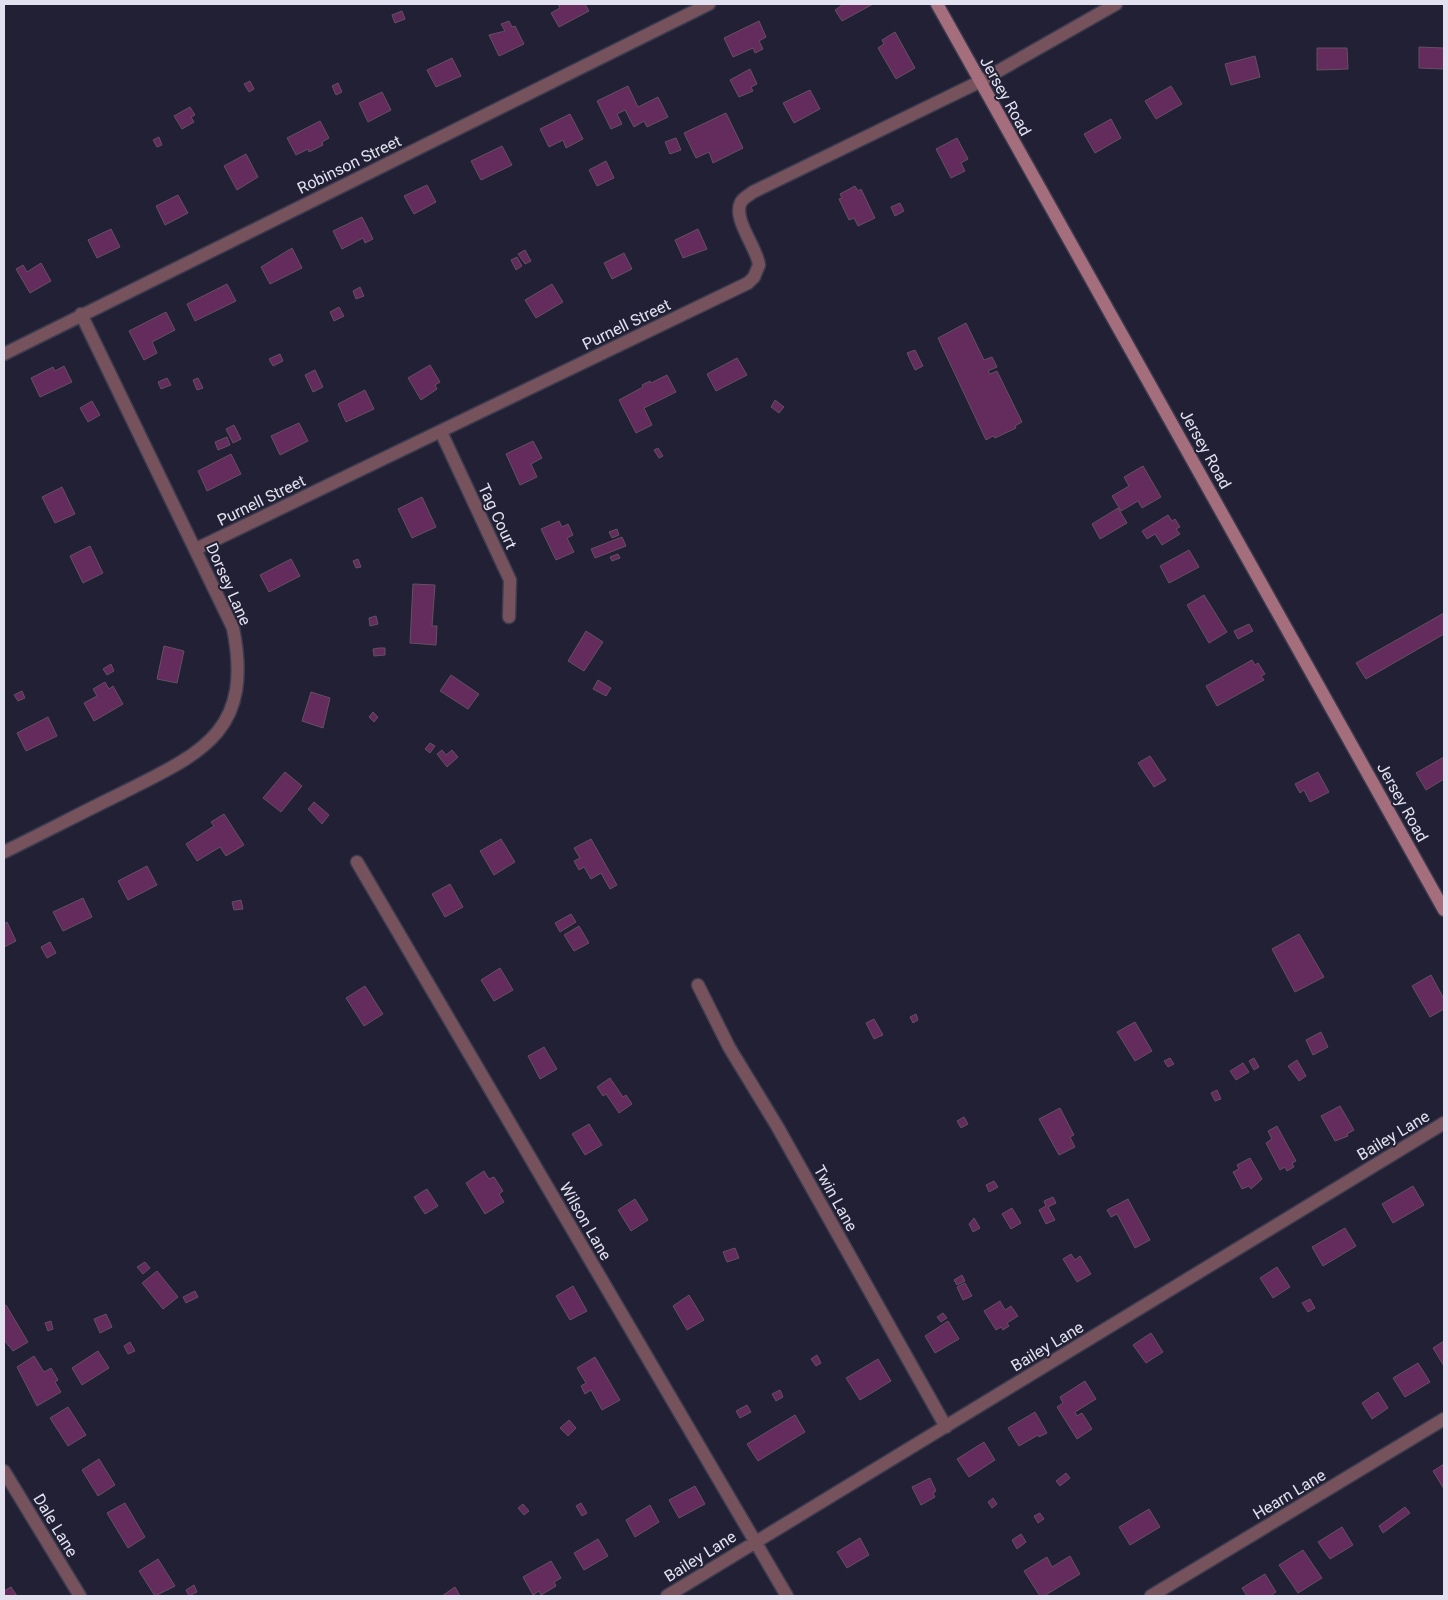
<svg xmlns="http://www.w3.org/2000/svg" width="1448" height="1600" font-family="Roboto,sans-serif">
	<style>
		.building { fill: #642b5d; stroke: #655061 }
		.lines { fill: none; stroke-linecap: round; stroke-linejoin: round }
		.street-casing { stroke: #3d3b4f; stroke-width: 15 }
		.secondary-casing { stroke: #3d3b4f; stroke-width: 15 }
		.street { stroke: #76535c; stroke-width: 12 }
		.secondary { stroke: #a56e7c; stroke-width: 12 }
		.labels { text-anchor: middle; stroke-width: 4; stroke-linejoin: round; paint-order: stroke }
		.street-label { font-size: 16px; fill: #e2e1ef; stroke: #222035 }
	</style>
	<rect width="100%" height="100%" fill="#222035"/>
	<path class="building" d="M 558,4 L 585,4 L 589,11 L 559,27 L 551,13 L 560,8 Z
		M 844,4 L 873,4 L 842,21 L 835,10 Z
		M 402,11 L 405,19 L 395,23 L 392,15 Z
		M 509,21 L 512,27 L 515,26 L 524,44 L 499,56 L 489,35 L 505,31 L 501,24 Z
		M 759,21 L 766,37 L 759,41 L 763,49 L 755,53 L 753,48 L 733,57 L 724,38 Z
		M 895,32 L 915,68 L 896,79 L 878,48 L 884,44 L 882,40 Z
		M 1419,47 L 1444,48 L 1444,69 L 1419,68 Z
		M 1317,48 L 1347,48 L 1348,69 L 1317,70 Z
		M 1255,56 L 1260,77 L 1231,85 L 1225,64 Z
		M 452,58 L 461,76 L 436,87 L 427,70 Z
		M 750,69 L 757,84 L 751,87 L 753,91 L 739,97 L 730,80 Z
		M 250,81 L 254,89 L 249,92 L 244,84 Z
		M 338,83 L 342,92 L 336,95 L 332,86 Z
		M 628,86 L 638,107 L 658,97 L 668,117 L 647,127 L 644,121 L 634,127 L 625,110 L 617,114 L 622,124 L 611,129 L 597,101 Z
		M 1171,86 L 1182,104 L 1156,119 L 1145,101 Z
		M 810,90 L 820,109 L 794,123 L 783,103 Z
		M 382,92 L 391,110 L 368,122 L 359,103 Z
		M 190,107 L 195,115 L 191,117 L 194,122 L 182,129 L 174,116 Z
		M 726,113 L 743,148 L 713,163 L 709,152 L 696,158 L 684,133 Z
		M 570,114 L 583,139 L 566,148 L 563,140 L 549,147 L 540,129 Z
		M 1111,119 L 1121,138 L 1095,153 L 1084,134 Z
		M 320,121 L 329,138 L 322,142 L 323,145 L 309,152 L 308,149 L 296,155 L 287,138 Z
		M 159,137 L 162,145 L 157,147 L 153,140 Z
		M 676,138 L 681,150 L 670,154 L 665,142 Z
		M 957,138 L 968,159 L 961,163 L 965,171 L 951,178 L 936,149 Z
		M 502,146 L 512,165 L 481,180 L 471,161 Z
		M 246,154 L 258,177 L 237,190 L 224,166 Z
		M 606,161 L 614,178 L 597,186 L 589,170 Z
		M 427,185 L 436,202 L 414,214 L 404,196 Z
		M 855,186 L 858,191 L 861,189 L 875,218 L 858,226 L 854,218 L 849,220 L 839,199 L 842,198 L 840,194 Z
		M 178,195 L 188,213 L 165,225 L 156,206 Z
		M 900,203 L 904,211 L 895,216 L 891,207 Z
		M 362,217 L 373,239 L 365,243 L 363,238 L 342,249 L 333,231 Z
		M 111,229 L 120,247 L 97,258 L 88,240 Z
		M 698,229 L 707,249 L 683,258 L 675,240 Z
		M 292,248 L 302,268 L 270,284 L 261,267 Z
		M 525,250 L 531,261 L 525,264 L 518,254 Z
		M 624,253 L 632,269 L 612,279 L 604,263 Z
		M 517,257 L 522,266 L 516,270 L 511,260 Z
		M 41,263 L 51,281 L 30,293 L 16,269 L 23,265 L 27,272 Z
		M 227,284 L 236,301 L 195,321 L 187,304 Z
		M 552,284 L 563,302 L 536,318 L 525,300 Z
		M 360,287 L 364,296 L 356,299 L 353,291 Z
		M 339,307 L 344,316 L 334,321 L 330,312 Z
		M 166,312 L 175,330 L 152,342 L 157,353 L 144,360 L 129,331 Z
		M 966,323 L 984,360 L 992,357 L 997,367 L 988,371 L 990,374 L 997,371 L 1022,422 L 1015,426 L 1016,428 L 995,438 L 993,436 L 986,440 L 938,338 Z
		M 915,350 L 923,366 L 915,370 L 907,353 Z
		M 280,354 L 283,361 L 273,366 L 269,359 Z
		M 737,358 L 747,375 L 716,391 L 707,374 Z
		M 430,365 L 440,382 L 435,385 L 437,389 L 421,400 L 408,378 Z
		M 64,366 L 72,382 L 40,397 L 31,378 L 53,367 L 55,371 Z
		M 315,370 L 323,387 L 313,392 L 305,375 Z
		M 667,375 L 676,392 L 644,408 L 652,425 L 636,433 L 619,400 L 643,387 L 642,385 L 650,381 L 651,383 Z
		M 167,378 L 171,385 L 161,389 L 158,382 Z
		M 198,378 L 203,388 L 197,390 L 193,380 Z
		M 365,390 L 374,409 L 346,422 L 338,404 Z
		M 775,400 L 784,407 L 779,413 L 771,407 Z
		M 92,401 L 100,415 L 88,422 L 80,408 Z
		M 299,423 L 308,441 L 280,455 L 271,436 Z
		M 234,425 L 241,439 L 233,443 L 226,429 Z
		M 227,437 L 230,445 L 218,450 L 215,442 Z
		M 533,441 L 542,458 L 531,464 L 537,477 L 520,485 L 506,454 Z
		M 658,448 L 663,456 L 659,458 L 654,450 Z
		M 231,454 L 241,474 L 207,491 L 198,471 Z
		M 1143,466 L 1161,497 L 1142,508 L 1138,501 L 1121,511 L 1112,496 L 1129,486 L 1124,477 Z
		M 62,487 L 75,514 L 55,523 L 42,497 Z
		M 422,497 L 436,527 L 412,538 L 398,509 Z
		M 1118,508 L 1127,523 L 1100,539 L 1092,524 Z
		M 1168,515 L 1172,521 L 1175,519 L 1180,527 L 1176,529 L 1180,534 L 1162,545 L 1155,534 L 1147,539 L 1142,531 Z
		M 559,521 L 562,527 L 568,524 L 573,535 L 567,538 L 574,552 L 556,560 L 541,529 Z
		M 617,529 L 619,535 L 612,538 L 609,532 Z
		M 622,537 L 626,546 L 595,558 L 591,549 Z
		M 90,546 L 103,573 L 83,583 L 70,556 Z
		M 1189,550 L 1199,567 L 1169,583 L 1160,566 Z
		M 618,554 L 620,558 L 612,561 L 610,557 Z
		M 291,559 L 300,576 L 269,592 L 260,575 Z
		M 358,559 L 361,567 L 356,568 L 353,561 Z
		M 413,584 L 435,585 L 432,626 L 437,626 L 436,645 L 410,643 Z
		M 1204,595 L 1227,632 L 1209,643 L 1187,605 Z
		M 1444,613 L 1444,634 L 1366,679 L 1356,663 Z
		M 376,616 L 378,624 L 370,626 L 369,618 Z
		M 1249,624 L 1253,631 L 1238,639 L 1234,631 Z
		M 586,631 L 603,642 L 584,671 L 568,661 Z
		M 164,646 L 184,651 L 177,683 L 157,679 Z
		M 379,648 L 385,648 L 385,655 L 374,656 L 373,649 Z
		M 1252,660 L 1255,665 L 1258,663 L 1265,674 L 1261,676 L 1264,680 L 1217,706 L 1206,686 Z
		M 111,664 L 114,671 L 107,675 L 103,669 Z
		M 451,675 L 479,694 L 468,709 L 440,691 Z
		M 598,680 L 611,688 L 606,696 L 593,689 Z
		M 105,682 L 109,689 L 113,686 L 123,704 L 94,721 L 84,703 L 97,696 L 93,689 Z
		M 22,691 L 25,698 L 18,701 L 14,695 Z
		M 311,692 L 330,698 L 323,728 L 302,721 Z
		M 373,712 L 378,717 L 374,722 L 369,717 Z
		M 48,717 L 57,736 L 26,751 L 17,733 Z
		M 430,743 L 435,746 L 430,753 L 425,749 Z
		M 442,750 L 446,755 L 452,750 L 458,757 L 447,767 L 437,754 Z
		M 1150,756 L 1166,780 L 1154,787 L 1138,763 Z
		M 1444,757 L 1444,779 L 1426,790 L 1416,773 Z
		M 285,772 L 302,786 L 281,812 L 263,798 Z
		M 1318,772 L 1329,792 L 1310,802 L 1304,790 L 1300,793 L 1295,784 Z
		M 314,802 L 329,815 L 322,824 L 308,809 Z
		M 224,814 L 244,845 L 226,856 L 220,847 L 197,861 L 186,844 L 214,826 L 211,822 Z
		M 501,839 L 515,862 L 494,875 L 480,851 Z
		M 591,839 L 617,885 L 610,889 L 601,873 L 591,879 L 584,867 L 579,870 L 574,861 L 580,858 L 574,848 Z
		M 147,866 L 157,885 L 128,900 L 118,881 Z
		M 450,884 L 463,907 L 445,917 L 432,894 Z
		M 83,898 L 92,917 L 63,931 L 53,912 Z
		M 241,900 L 243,909 L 234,910 L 232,902 Z
		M 571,914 L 576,922 L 560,932 L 555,923 Z
		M 7,922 L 16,941 L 4,947 L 4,924 Z
		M 579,926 L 589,943 L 574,951 L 564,935 Z
		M 1299,934 L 1324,977 L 1295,992 L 1272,949 Z
		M 50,942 L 56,953 L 47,958 L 41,947 Z
		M 500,968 L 513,990 L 494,1001 L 481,980 Z
		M 1431,975 L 1444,999 L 1444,1009 L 1430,1017 L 1412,986 Z
		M 365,986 L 383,1014 L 364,1026 L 346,998 Z
		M 916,1014 L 918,1020 L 913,1023 L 910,1017 Z
		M 874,1019 L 883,1035 L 874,1039 L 866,1023 Z
		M 1135,1022 L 1152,1051 L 1135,1061 L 1117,1032 Z
		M 1321,1032 L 1328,1047 L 1313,1055 L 1306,1040 Z
		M 544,1047 L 557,1069 L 540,1079 L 528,1056 Z
		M 1170,1058 L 1174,1064 L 1168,1067 L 1164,1061 Z
		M 1254,1058 L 1259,1067 L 1254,1070 L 1249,1061 Z
		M 1297,1060 L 1306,1076 L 1299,1081 L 1288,1066 Z
		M 1243,1063 L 1249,1072 L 1236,1080 L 1230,1071 Z
		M 610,1078 L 623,1097 L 626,1095 L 632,1104 L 619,1113 L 606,1094 L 603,1096 L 597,1087 Z
		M 1217,1090 L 1221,1099 L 1215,1101 L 1211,1093 Z
		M 1340,1106 L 1354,1130 L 1347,1134 L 1348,1136 L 1335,1141 L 1321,1116 Z
		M 1060,1108 L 1074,1135 L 1070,1137 L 1075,1147 L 1059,1155 L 1039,1119 Z
		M 964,1117 L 968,1124 L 961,1128 L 957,1121 Z
		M 589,1124 L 602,1145 L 585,1155 L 572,1134 Z
		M 1277,1126 L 1296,1161 L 1292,1163 L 1294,1167 L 1287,1171 L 1285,1167 L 1280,1170 L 1266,1143 L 1272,1139 L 1268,1131 Z
		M 1250,1158 L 1262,1179 L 1251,1189 L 1249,1186 L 1242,1189 L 1233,1172 L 1239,1169 L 1237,1165 Z
		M 484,1171 L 489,1179 L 494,1177 L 503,1191 L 499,1194 L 504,1202 L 485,1214 L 466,1183 Z
		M 994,1181 L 998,1187 L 989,1192 L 986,1185 Z
		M 1413,1186 L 1424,1205 L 1393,1223 L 1382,1204 Z
		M 427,1189 L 438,1206 L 425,1214 L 414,1197 Z
		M 1053,1197 L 1056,1203 L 1048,1207 L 1055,1220 L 1046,1224 L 1039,1210 L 1046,1206 L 1044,1201 Z
		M 635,1199 L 648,1220 L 631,1231 L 618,1210 Z
		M 1128,1199 L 1150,1240 L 1135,1248 L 1117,1214 L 1111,1217 L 1107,1210 Z
		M 1012,1208 L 1021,1223 L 1011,1229 L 1002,1214 Z
		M 974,1218 L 980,1228 L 973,1232 L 969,1224 Z
		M 1345,1228 L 1356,1246 L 1323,1266 L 1312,1247 Z
		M 735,1248 L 739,1258 L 727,1262 L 723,1252 Z
		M 1071,1254 L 1075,1260 L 1080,1256 L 1091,1274 L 1077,1282 L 1063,1259 Z
		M 145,1262 L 150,1268 L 143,1274 L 137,1267 Z
		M 1277,1267 L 1290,1287 L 1273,1298 L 1260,1278 Z
		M 157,1271 L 178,1297 L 163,1309 L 142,1283 Z
		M 962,1275 L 965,1281 L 957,1285 L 954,1280 Z
		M 965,1283 L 972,1296 L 963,1300 L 957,1287 Z
		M 573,1286 L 587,1311 L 570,1320 L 556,1296 Z
		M 195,1291 L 198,1297 L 186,1303 L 183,1297 Z
		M 689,1295 L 704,1320 L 687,1330 L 673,1306 Z
		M 1310,1299 L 1315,1308 L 1308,1312 L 1302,1303 Z
		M 1000,1301 L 1005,1310 L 1011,1306 L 1018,1316 L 1007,1323 L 1009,1326 L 1003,1330 L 1001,1327 L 996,1330 L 984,1311 Z
		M 6,1305 L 28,1342 L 13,1351 L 4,1340 L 4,1306 Z
		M 943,1313 L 947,1318 L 941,1322 L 937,1317 Z
		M 106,1314 L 112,1327 L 100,1333 L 94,1319 Z
		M 51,1321 L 53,1329 L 48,1331 L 45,1323 Z
		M 948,1321 L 959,1339 L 935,1353 L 925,1336 Z
		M 1151,1333 L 1163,1352 L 1146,1363 L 1133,1345 Z
		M 1444,1341 L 1444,1366 L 1433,1348 Z
		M 130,1342 L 135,1351 L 128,1354 L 124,1346 Z
		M 98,1351 L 109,1368 L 82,1385 L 72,1368 Z
		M 817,1355 L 821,1363 L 816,1366 L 811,1359 Z
		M 34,1356 L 44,1372 L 51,1368 L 58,1380 L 55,1382 L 61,1392 L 37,1406 L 17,1367 Z
		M 595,1357 L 620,1400 L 602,1410 L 591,1390 L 585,1394 L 581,1386 L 586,1383 L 577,1368 Z
		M 878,1359 L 891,1381 L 860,1400 L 846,1378 Z
		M 1418,1363 L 1430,1382 L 1405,1397 L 1393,1378 Z
		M 1085,1381 L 1096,1399 L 1075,1412 L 1077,1416 L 1082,1413 L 1092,1429 L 1077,1439 L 1057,1407 L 1063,1403 L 1060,1397 Z
		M 780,1390 L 783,1397 L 776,1401 L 772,1394 Z
		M 1378,1392 L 1388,1408 L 1372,1419 L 1362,1403 Z
		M 747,1405 L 751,1412 L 740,1418 L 736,1411 Z
		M 68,1407 L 86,1435 L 68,1446 L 50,1418 Z
		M 1035,1412 L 1047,1433 L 1039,1437 L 1038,1435 L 1019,1446 L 1008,1428 Z
		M 795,1415 L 805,1432 L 758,1461 L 747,1444 Z
		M 569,1420 L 576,1428 L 568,1436 L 560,1428 Z
		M 984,1442 L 995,1460 L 969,1477 L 957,1459 Z
		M 99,1459 L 115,1485 L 98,1496 L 82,1470 Z
		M 1444,1464 L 1444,1489 L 1433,1471 Z
		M 1066,1473 L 1070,1478 L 1060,1486 L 1056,1481 Z
		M 930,1478 L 936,1491 L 933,1493 L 935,1497 L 921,1505 L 912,1487 Z
		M 695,1486 L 705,1504 L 679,1518 L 669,1500 Z
		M 993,1498 L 997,1504 L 992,1508 L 988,1502 Z
		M 125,1503 L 145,1537 L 128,1548 L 107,1513 Z
		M 581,1503 L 587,1513 L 582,1516 L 576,1506 Z
		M 523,1504 L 529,1511 L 524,1515 L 518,1508 Z
		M 650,1505 L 659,1522 L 635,1537 L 626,1520 Z
		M 1405,1507 L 1410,1513 L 1383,1533 L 1379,1526 Z
		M 1149,1509 L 1160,1527 L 1130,1545 L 1119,1527 Z
		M 1040,1513 L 1044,1519 L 1038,1523 L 1034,1516 Z
		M 1342,1527 L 1353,1545 L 1330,1559 L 1318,1542 Z
		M 1021,1534 L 1026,1542 L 1017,1549 L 1012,1540 Z
		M 860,1538 L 869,1555 L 847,1568 L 837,1552 Z
		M 598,1539 L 608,1556 L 584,1570 L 574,1553 Z
		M 1303,1550 L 1322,1578 L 1298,1593 L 1279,1565 Z
		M 1070,1556 L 1080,1574 L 1044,1596 L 1040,1596 L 1024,1571 L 1047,1557 L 1052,1567 Z
		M 158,1559 L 175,1586 L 155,1596 L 139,1571 Z
		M 551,1561 L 561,1578 L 554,1582 L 556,1586 L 541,1595 L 539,1591 L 533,1595 L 523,1577 Z
		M 1265,1574 L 1276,1592 L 1270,1596 L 1247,1596 L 1242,1588 Z
		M 194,1585 L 197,1592 L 189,1596 L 186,1590 Z
		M 11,1587 L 17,1596 L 4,1596 L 4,1591 Z
		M 455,1587 L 460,1596 L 442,1596 Z"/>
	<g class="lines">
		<defs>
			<path id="street" d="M 4,354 L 709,4
				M 441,432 L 510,580 L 509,617
				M 196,549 L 748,283 L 754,277 L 759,265 C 757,247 732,219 741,202 C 743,198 749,195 753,192 L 979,82 L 1116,4
				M 4,852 C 43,833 81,813 120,794 C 202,753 254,732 233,628 L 81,314
				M 357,862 L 787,1596
				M 698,985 L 729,1047 L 777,1126 L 946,1427
				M 4,1471 L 80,1596
				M 667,1596 L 1444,1123
				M 1151,1596 L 1444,1419"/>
			<path id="secondary" d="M 937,4 L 1444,910"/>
		</defs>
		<use href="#street" class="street-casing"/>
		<use href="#secondary" class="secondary-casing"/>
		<use href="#street" class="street"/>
		<use href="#secondary" class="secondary"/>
	</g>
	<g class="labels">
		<g class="street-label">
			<text transform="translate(1006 96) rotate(61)" y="6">Jersey Road</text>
			<text transform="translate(349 164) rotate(-26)" y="6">Robinson Street</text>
			<text transform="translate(626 324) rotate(-26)" y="6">Purnell Street</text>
			<text transform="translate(1206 449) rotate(61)" y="6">Jersey Road</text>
			<text transform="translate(261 500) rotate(-26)" y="6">Purnell Street</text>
			<text transform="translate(498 516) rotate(65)" y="6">Tag Court</text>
			<text transform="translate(229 584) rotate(66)" y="6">Dorsey Lane</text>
			<text transform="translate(1403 802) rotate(61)" y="6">Jersey Road</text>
			<text transform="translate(1393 1135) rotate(-31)" y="6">Bailey Lane</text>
			<text transform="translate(836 1198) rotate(61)" y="6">Twin Lane</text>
			<text transform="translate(586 1221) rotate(60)" y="6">Wilson Lane</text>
			<text transform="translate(1047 1346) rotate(-31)" y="6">Bailey Lane</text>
			<text transform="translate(1289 1494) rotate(-31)" y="6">Hearn Lane</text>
			<text transform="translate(56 1525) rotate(59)" y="6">Dale Lane</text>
			<text transform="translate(700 1556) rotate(-32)" y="6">Bailey Lane</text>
		</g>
	</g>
	<rect width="1448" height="1600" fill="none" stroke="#e2e1ef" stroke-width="10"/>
</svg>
